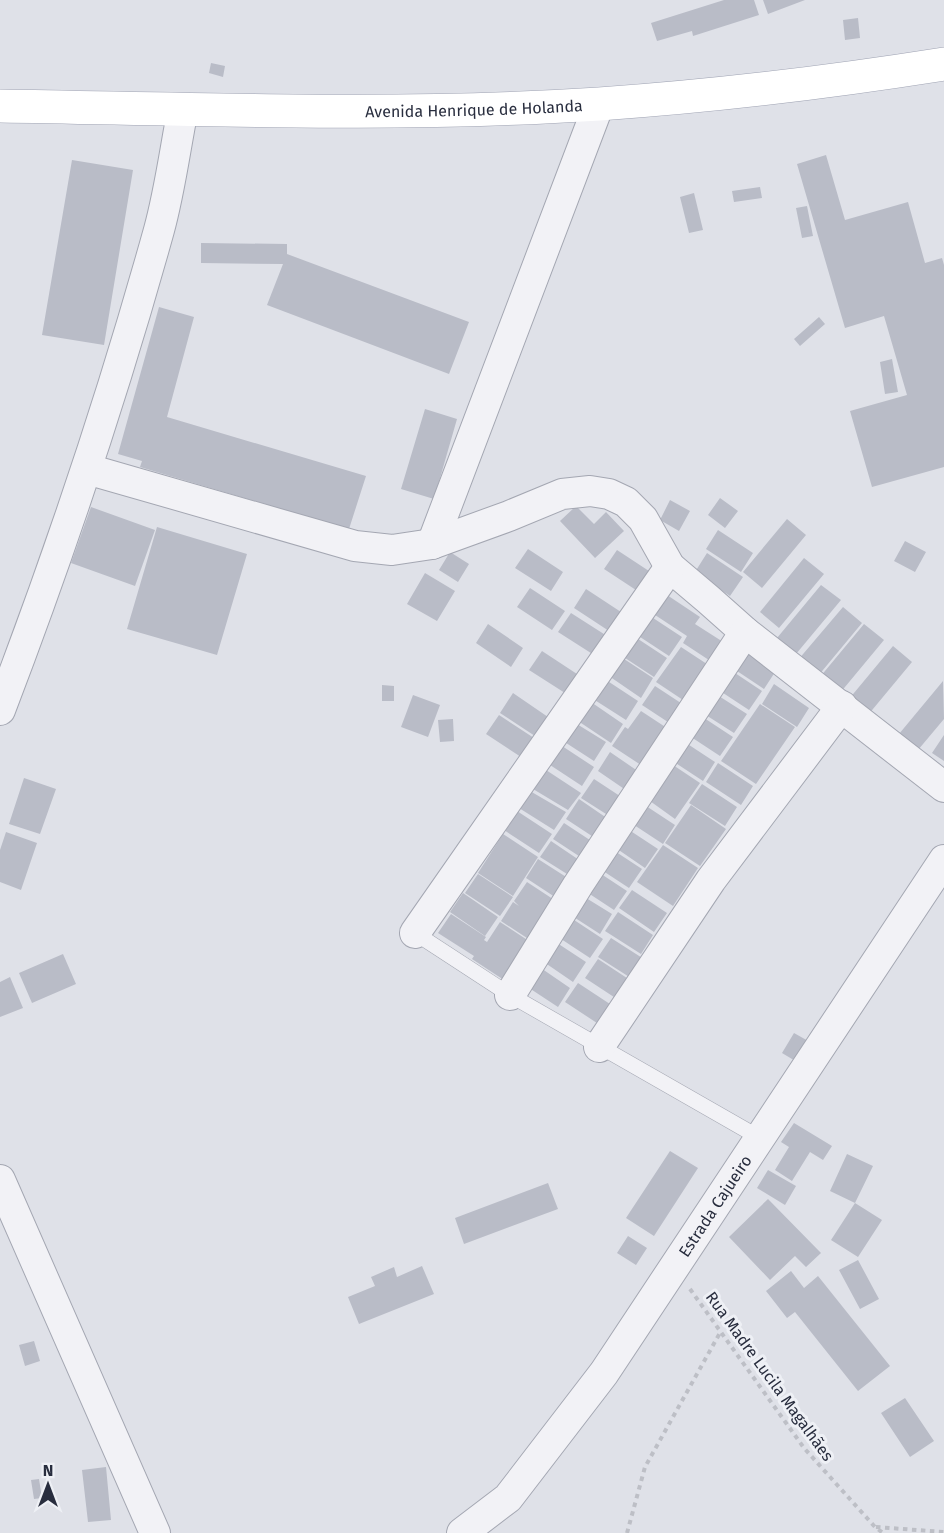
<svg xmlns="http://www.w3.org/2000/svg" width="944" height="1533" font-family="'Fira Sans',sans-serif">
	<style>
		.building { fill: #b9bcc7 }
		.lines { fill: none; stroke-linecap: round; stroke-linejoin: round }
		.service-casing { stroke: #a4a7b2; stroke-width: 16 }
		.minor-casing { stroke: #a4a7b2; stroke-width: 32 }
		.primary-casing { stroke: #9fa3b3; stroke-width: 34 }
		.path { stroke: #bdbfc6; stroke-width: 4; stroke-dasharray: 4.5 4.5; stroke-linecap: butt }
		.service { stroke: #f2f2f6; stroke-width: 15 }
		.minor { stroke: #f2f2f6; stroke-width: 30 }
		.primary { stroke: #fff; stroke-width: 33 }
		.labels { text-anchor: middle; stroke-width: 6; stroke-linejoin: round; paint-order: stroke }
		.street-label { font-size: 16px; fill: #282d3e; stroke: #eef0f5 }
	</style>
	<rect width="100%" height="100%" fill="#dfe1e8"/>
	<path class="building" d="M 724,0 L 754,0 L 759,15 L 693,36 L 692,31 L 657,41 L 651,23 Z
		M 763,0 L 805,0 L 768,14 Z
		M 858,18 L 860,38 L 845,40 L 843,20 Z
		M 211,63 L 225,66 L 223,77 L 209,73 Z
		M 826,155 L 845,220 L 908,202 L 925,263 L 942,258 L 944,265 L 944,467 L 872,487 L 850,411 L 907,395 L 884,316 L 845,328 L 797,164 Z
		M 72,160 L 133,170 L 104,345 L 42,335 Z
		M 760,187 L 762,198 L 734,202 L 732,191 Z
		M 694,193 L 703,230 L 689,233 L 680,197 Z
		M 807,206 L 813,236 L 802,238 L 796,208 Z
		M 201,243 L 287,244 L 287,254 L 469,322 L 449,374 L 267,305 L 283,264 L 201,263 Z
		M 159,307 L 194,317 L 167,417 L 366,476 L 349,529 L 140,467 L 142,461 L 118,454 Z
		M 819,317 L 825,324 L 800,346 L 794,339 Z
		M 892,359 L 898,392 L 885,394 L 880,362 Z
		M 425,409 L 457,419 L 434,499 L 401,489 Z
		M 720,498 L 738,511 L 725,528 L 708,515 Z
		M 670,500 L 690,511 L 679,531 L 660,520 Z
		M 576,506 L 594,524 L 606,512 L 624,531 L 595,558 L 560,521 Z
		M 91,507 L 155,530 L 135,586 L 71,563 Z
		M 787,519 L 806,535 L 762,588 L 743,572 Z
		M 157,527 L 247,554 L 217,655 L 127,629 Z
		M 718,530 L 753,553 L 741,572 L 706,549 Z
		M 905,541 L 926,552 L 915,572 L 894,561 Z
		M 528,549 L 563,572 L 551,591 L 515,568 Z
		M 617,550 L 652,573 L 639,592 L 604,569 Z
		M 450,552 L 469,564 L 458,582 L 439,570 Z
		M 707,553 L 743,577 L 730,596 L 695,572 Z
		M 804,558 L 824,574 L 779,628 L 760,612 Z
		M 425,573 L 455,591 L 437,621 L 407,604 Z
		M 821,585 L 841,600 L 796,654 L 777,638 Z
		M 530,588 L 565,611 L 552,630 L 517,607 Z
		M 586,589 L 621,612 L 609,631 L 574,608 Z
		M 664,593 L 700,617 L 695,624 L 731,647 L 718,666 L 683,643 L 687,636 L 652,613 Z
		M 843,607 L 862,623 L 818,676 L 798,660 Z
		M 571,613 L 607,636 L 594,655 L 558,632 Z
		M 647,614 L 682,637 L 669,656 L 634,633 Z
		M 488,624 L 523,648 L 511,667 L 476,643 Z
		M 864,624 L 884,640 L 840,693 L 820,677 Z
		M 632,635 L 667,658 L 654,677 L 619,654 Z
		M 741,646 L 777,669 L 764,689 L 728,665 Z
		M 893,646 L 912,662 L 868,715 L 849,699 Z
		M 681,647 L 716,670 L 692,706 L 656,682 Z
		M 542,651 L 577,674 L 565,693 L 529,670 Z
		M 618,655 L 653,678 L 641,698 L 606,674 Z
		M 726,667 L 762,691 L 749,710 L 714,687 Z
		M 603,678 L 638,701 L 626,720 L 590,697 Z
		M 943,681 L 944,719 L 918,750 L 899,734 Z
		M 774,684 L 809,708 L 797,727 L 762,704 Z
		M 382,685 L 394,686 L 394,701 L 382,701 Z
		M 655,686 L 690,709 L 677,728 L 642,705 Z
		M 711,691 L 747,714 L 734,733 L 698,710 Z
		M 513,693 L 548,717 L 535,736 L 500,713 Z
		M 413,695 L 440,705 L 428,737 L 401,727 Z
		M 588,700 L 623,724 L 611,743 L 575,719 Z
		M 760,704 L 795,727 L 756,784 L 721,761 Z
		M 641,711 L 676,734 L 647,769 L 612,746 L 625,727 L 628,729 Z
		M 698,714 L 733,737 L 720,756 L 685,733 Z
		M 499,715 L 534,738 L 521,757 L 486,734 Z
		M 453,719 L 454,741 L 440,742 L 438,720 Z
		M 572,721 L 606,742 L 594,761 L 560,739 Z
		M 944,735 L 944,761 L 932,753 Z
		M 680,739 L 715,762 L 703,781 L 668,758 Z
		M 559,744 L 594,767 L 582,786 L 547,763 Z
		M 610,752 L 645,776 L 633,795 L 598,771 Z
		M 667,761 L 700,783 L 675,819 L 643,796 Z
		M 718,763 L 753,786 L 741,805 L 706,782 Z
		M 546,770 L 581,793 L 568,810 L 533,789 Z
		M 24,778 L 56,789 L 40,834 L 9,824 Z
		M 594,779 L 629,802 L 617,821 L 581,798 Z
		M 702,784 L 737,807 L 725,826 L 689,803 Z
		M 530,791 L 566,812 L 554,830 L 519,808 Z
		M 579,799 L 614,823 L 601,842 L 566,819 Z
		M 640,802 L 675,825 L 663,844 L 628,821 Z
		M 691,805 L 726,829 L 700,866 L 665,843 Z
		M 517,811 L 552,834 L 539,853 L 504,830 Z
		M 564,823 L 599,846 L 588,862 L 553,839 Z
		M 623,826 L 658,849 L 645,868 L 610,844 Z
		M 6,832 L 37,843 L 21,890 L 0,882 L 0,850 Z
		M 503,834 L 538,857 L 513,896 L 478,873 Z
		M 551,841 L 585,864 L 575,879 L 540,857 Z
		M 663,845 L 698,868 L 673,906 L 637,882 Z
		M 607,846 L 642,869 L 629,888 L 594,865 Z
		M 538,859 L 574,882 L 561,901 L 526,878 Z
		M 592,868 L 627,891 L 614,910 L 579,887 Z
		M 478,874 L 513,897 L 500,916 L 465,893 Z
		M 527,882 L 562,905 L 536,944 L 501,921 L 513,902 L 519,906 L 514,901 Z
		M 632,890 L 667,913 L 654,932 L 619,908 Z
		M 463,893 L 498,917 L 485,936 L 450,912 Z
		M 578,893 L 612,914 L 600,934 L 566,912 Z
		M 618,912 L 653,935 L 641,954 L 605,931 Z
		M 451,914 L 486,937 L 484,940 L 487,942 L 500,922 L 535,945 L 507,982 L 472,959 L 474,956 L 438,933 Z
		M 568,916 L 603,939 L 590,958 L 555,935 Z
		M 611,938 L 647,961 L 634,980 L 598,957 Z
		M 551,939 L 586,962 L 573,982 L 538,958 Z
		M 63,954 L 76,984 L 32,1003 L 19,973 Z
		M 598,959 L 633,982 L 620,1001 L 585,978 Z
		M 535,964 L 570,988 L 558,1007 L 523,984 Z
		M 10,977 L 23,1008 L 0,1017 L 0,982 Z
		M 578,983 L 613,1006 L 600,1025 L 565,1002 Z
		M 794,1033 L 810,1042 L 797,1062 L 782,1053 Z
		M 794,1123 L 832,1146 L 823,1160 L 810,1152 L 792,1181 L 775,1170 L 789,1147 L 781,1142 Z
		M 670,1151 L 698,1168 L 654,1236 L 626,1218 Z
		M 847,1154 L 873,1166 L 855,1203 L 830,1191 Z
		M 768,1170 L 796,1186 L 785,1205 L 757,1188 Z
		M 548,1183 L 558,1209 L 464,1244 L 455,1218 Z
		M 768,1199 L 821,1253 L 806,1267 L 795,1256 L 770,1280 L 729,1237 Z
		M 855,1203 L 882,1220 L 858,1257 L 831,1240 Z
		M 628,1236 L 647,1248 L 636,1265 L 617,1253 Z
		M 858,1260 L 879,1299 L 860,1309 L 839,1270 Z
		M 422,1266 L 434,1294 L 359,1324 L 348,1297 L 375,1286 L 371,1277 L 394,1267 L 397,1277 Z
		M 791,1271 L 804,1288 L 818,1276 L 890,1366 L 858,1391 L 795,1312 L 787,1318 L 766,1291 Z
		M 34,1341 L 40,1361 L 25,1366 L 19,1345 Z
		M 905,1398 L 934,1441 L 910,1457 L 881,1413 Z
		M 106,1467 L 111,1520 L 88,1522 L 82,1470 Z
		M 39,1479 L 42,1498 L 34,1499 L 31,1480 Z"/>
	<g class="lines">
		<defs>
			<path id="service" d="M 415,933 L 510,995 L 760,1138"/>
			<g id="minor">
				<path d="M 87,469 L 355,546 L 392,550 L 432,544 L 509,516 L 562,494 L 590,491 L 609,494 L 626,502 L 643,519 L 670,567 L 709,600 L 745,632 L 944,787"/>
				<path d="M 432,544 L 599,104"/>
				<path d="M 0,710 C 60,553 114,392 159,230 C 170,190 175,149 183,109"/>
				<path d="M 415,933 L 670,567"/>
				<path d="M 510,995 L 578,885 L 745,632"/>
				<path d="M 599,1047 L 711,880 L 842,706"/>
				<path d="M 0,1180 L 155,1533"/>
				<path id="s1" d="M 462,1533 L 508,1498 L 604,1373 L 944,860"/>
			</g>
			<g id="primary">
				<path id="s2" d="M 0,106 C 199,109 400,117 599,104 C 714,96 830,82 944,64"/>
			</g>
		</defs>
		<use href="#service" class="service-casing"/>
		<use href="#minor" class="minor-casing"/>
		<use href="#primary" class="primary-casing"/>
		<path class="path" d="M 690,1289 L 804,1448 L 875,1527 L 883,1533
			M 876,1527 L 944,1532
			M 627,1533 L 645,1467 L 721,1331"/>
		<use href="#service" class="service"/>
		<use href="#minor" class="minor"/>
		<use href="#primary" class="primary"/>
	</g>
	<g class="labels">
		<g class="street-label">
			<text dy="6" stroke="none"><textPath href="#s2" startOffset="474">Avenida Henrique de Holanda</textPath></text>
			<text dy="6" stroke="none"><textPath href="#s1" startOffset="416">Estrada Cajueiro</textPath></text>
			<text transform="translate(770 1376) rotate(54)" y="6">Rua Madre Lucila Magalhães</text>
		</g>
	</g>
	<g transform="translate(48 1485)" stroke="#eef0f5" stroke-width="4.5" paint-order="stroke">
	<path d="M0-4.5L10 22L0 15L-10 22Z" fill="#282d3e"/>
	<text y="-9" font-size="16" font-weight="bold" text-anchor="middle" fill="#282d3e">N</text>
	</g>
</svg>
